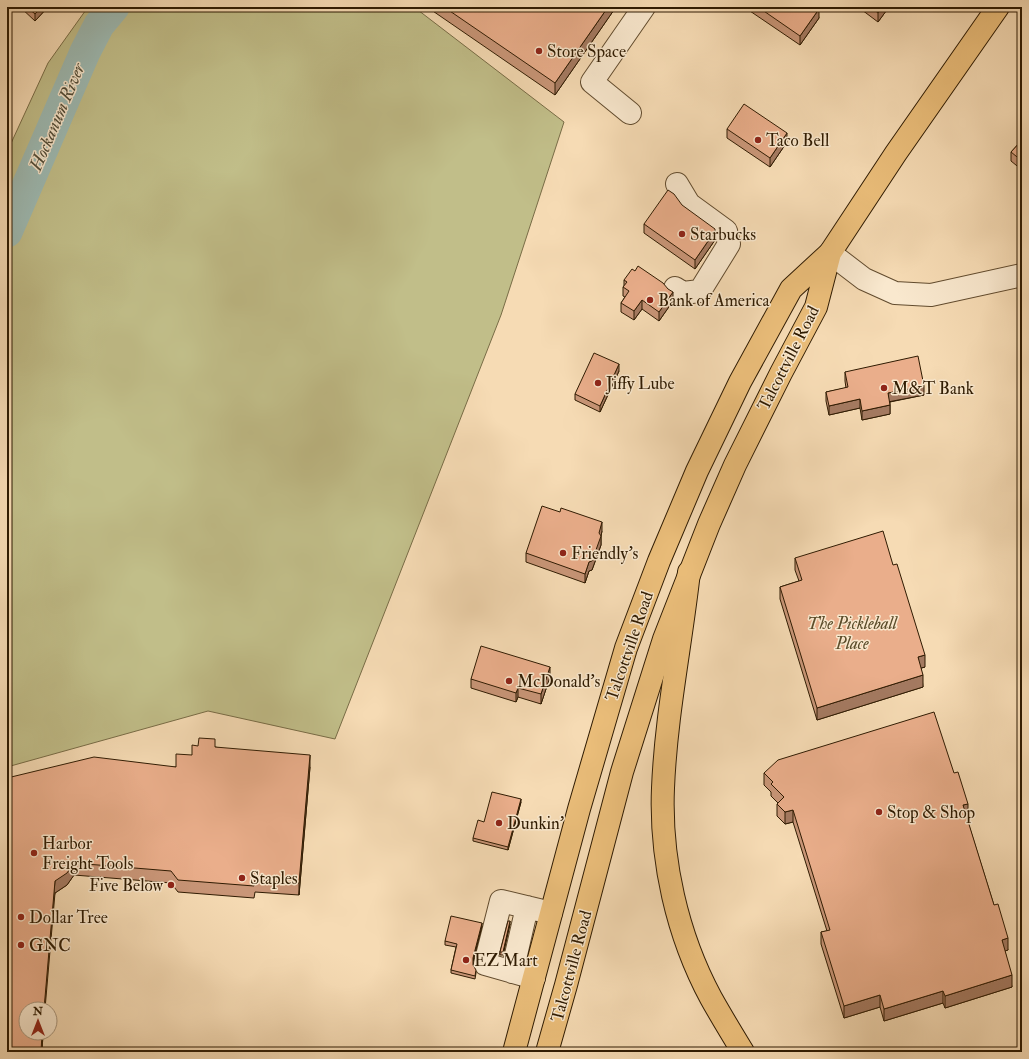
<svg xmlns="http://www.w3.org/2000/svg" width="1029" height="1059" font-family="'IM FELL Double Pica',serif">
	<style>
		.green { fill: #c1be89; stroke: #786c46 }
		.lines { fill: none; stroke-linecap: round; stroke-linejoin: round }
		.river { stroke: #9dbab3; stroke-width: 31 }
		.minor-casing { stroke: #614b2e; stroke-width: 24 }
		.major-casing { stroke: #2f1b02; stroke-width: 24 }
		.highway-casing { stroke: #2f1b02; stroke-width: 24 }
		.minor { stroke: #f9e8ce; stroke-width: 22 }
		.major { stroke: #ebbe7a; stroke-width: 22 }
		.highway { stroke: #ebbe7a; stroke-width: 22 }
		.wall { fill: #c99678; stroke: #2f1b02 }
		.shaded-wall { fill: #a47a61; stroke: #2f1b02 }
		.building { fill: #eaae8b; stroke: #2f1b02 }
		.poi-dot { fill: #8f2418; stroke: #f9e8ce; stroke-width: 1.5 }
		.labels { text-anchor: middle; stroke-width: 3; stroke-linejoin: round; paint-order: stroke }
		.poi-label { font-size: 17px; fill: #2f1b02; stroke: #f9e8ce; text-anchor: start }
		.street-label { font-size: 17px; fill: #2f1b02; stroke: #f9e8ce }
		.park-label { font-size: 17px; font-style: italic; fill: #5b4c2a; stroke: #f9e8ce }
		.water-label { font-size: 18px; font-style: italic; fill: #504b37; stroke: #f9e8ce }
	</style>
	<rect width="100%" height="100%" fill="#f6dbb4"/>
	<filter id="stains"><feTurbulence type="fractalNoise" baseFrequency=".005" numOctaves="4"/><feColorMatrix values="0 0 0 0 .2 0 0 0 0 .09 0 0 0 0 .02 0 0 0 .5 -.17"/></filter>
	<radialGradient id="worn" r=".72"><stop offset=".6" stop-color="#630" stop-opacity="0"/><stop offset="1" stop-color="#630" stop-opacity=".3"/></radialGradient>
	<path class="green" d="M 88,7 L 414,7 L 564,122 L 501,315 L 335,739 L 208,711 L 7,767 L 7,152 L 48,63 Z"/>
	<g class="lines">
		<path class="river" d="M 7,232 L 85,52 L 99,25 L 114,7"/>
		<defs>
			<path id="minor" d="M 630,113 L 592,82 L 644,7
				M 830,253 L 864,279 L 895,293 L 931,295 L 1022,275
				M 675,288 L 683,293 L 700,291 L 729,244 L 726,231 L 689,204 L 677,184
				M 512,972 L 527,907
				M 534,978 L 485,964 L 501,901 L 551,913"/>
			<path id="major" d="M 514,1052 L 579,809 L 626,648 L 659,561 L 697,471 L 740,382 L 791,289 L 830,253 L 896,153 L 998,7
				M 547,1052 L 566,985 L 622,772 L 664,639 L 709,524 L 735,465 L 781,373 L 816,307 L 830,253"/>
			<path id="highway" d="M 689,572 C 681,644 666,715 663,788 C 660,859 677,935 711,998 C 721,1016 732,1034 743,1052"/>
		</defs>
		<use href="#minor" class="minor-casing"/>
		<use href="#major" class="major-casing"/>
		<use href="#highway" class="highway-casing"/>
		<use href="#minor" class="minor"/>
		<use href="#major" class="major"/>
		<use href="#highway" class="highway"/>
	</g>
	<path class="wall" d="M 20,7 L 48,7 L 35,21 Z
		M 427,7 L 616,7 L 555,95 Z
		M 747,7 L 816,7 L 819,18 L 800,45 L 747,9 Z
		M 858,7 L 889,7 L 878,22 Z
		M 727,129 L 787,142 L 770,167 L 727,138 Z
		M 1022,140 L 1022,170 L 1011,161 L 1011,152 Z
		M 644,224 L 715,240 L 695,269 L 644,233 Z
		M 624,280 L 673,301 L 659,321 L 642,309 L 634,320 L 621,312 L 621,303 L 625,297 L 623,296 L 623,287 L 624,286 Z
		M 619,371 L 600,412 L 575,400 L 575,394 Z
		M 845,372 L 924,395 L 890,402 L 890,414 L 862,420 L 860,408 L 829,415 L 826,401 L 826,392 L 846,388 L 845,381 Z
		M 602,531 L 601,536 L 601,545 L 592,570 L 589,571 L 585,583 L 526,562 L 526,553 Z
		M 795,558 L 925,667 L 921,668 L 923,687 L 817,720 L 780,599 L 780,587 L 799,581 L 795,570 Z
		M 550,677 L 541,704 L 518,697 L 516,702 L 471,688 L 471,679 Z
		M 215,747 L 310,767 L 299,895 L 255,892 L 254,898 L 178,892 L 171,883 L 74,875 L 67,885 L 55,893 L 26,1033 L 43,1033 L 42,1052 L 7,1052 L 7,778 L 176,767 L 192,755 Z
		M 764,773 L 954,773 L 968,815 L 966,816 L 1008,950 L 1005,951 L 1012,987 L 945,1008 L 943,1003 L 884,1021 L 880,1007 L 844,1018 L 821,944 L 821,932 L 827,931 L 793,822 L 785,824 L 777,816 L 777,804 L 778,803 L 771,796 L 771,792 L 764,785 Z
		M 521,802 L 508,850 L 473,841 L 473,838 Z
		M 510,924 L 503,955 L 500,955 L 500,952 Z
		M 482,926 L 473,961 L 473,965 L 476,973 L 475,979 L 451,973 L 451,970 L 456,947 L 445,945 L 445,941 Z"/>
	<path class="shaded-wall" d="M 42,7 L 48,7 L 35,21 L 35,14 Z
		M 608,7 L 616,7 L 555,95 L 555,83 Z
		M 883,7 L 889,7 L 878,22 L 878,13 Z
		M 819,9 L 819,18 L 800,45 L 800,36 Z
		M 787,133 L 787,142 L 770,167 L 770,158 Z
		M 715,231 L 715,240 L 695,269 L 695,260 Z
		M 673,292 L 673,301 L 659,321 L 659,312 Z
		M 642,300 L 642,309 L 634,320 L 634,311 Z
		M 619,364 L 619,371 L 600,412 L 600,406 Z
		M 924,386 L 924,395 L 888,402 L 888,393 Z
		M 860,399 L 860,408 L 829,415 L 829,406 Z
		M 890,405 L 890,414 L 862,420 L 862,411 Z
		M 602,522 L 602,531 L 601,536 L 601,545 L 592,570 L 589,571 L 585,583 L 585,574 Z
		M 925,655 L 925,667 L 918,669 L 918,657 Z
		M 550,667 L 550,677 L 541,704 L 541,694 Z
		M 923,675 L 923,687 L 817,720 L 817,708 Z
		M 518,688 L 518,697 L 516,702 L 516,693 Z
		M 310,755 L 310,767 L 299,895 L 299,883 Z
		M 521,799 L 521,802 L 508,850 L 508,847 Z
		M 968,804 L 968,815 L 963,817 L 963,805 Z
		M 793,810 L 793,822 L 785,824 L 785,812 Z
		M 74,863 L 74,875 L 67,885 L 55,893 L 45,1009 L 44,1009 L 55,881 Z
		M 510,921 L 510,924 L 503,955 L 503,952 Z
		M 482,923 L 482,926 L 473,961 L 473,958 Z
		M 1008,938 L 1008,950 L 1002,952 L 1002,940 Z
		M 1012,975 L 1012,987 L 945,1008 L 945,996 Z
		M 943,991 L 943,1003 L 884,1021 L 884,1009 Z
		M 880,995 L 880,1007 L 844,1018 L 844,1006 Z
		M 42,1033 L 43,1033 L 42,1052 L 41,1052 Z"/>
	<path class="building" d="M 27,7 L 42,7 L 35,14 Z
		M 444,7 L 608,7 L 555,83 Z
		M 758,7 L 816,7 L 819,9 L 800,36 Z
		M 871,7 L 883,7 L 878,13 Z
		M 744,104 L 787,133 L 770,158 L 727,129 Z
		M 1022,140 L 1022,161 L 1011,152 Z
		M 668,190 L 674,194 L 682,205 L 715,229 L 715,231 L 695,260 L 644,224 Z
		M 638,266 L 663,283 L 668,289 L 673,292 L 659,312 L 642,300 L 634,311 L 621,303 L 629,291 L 623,287 L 627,282 L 624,280 L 632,269 L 635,271 Z
		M 594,353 L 619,364 L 600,406 L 575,394 Z
		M 918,356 L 924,386 L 888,393 L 890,405 L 862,411 L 860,399 L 829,406 L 826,392 L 848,387 L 845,372 Z
		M 542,506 L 560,512 L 561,508 L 602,522 L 599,533 L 601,536 L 592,561 L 589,562 L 585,574 L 526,553 Z
		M 883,531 L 893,565 L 897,564 L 925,655 L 918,657 L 923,675 L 817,708 L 780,587 L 802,580 L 795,558 Z
		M 481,646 L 550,667 L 541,694 L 518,688 L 516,693 L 471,679 Z
		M 934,712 L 954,773 L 958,772 L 968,804 L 963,805 L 994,905 L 998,904 L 1008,938 L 1002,940 L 1012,975 L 945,996 L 943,991 L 884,1009 L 880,995 L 844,1006 L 821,932 L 830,930 L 793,810 L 785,812 L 777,804 L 784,797 L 771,784 L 773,782 L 764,773 L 778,760 Z
		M 199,738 L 215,739 L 215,747 L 310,755 L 299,883 L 255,880 L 254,886 L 178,880 L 171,871 L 74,863 L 67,873 L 55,881 L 44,1009 L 26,1009 L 26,1033 L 42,1033 L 41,1052 L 7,1052 L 7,778 L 94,757 L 176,767 L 176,754 L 192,755 L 192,745 L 198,746 Z
		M 492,792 L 521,799 L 508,847 L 473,838 L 478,820 L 484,822 Z
		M 451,916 L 482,923 L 473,958 L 473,965 L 476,970 L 475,976 L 451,970 L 457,944 L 445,941 Z
		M 508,921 L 510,921 L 503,952 L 500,952 Z"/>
	<g class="poi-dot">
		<circle cx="539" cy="51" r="4"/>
		<circle cx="758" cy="140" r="4"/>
		<circle cx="682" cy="234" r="4"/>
		<circle cx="650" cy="300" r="4"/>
		<circle cx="598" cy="383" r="4"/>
		<circle cx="884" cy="388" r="4"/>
		<circle cx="563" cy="553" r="4"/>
		<circle cx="509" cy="681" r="4"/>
		<circle cx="879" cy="812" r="4"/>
		<circle cx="499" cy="823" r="4"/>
		<circle cx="34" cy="853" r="4"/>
		<circle cx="242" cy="878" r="4"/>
		<circle cx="171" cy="885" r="4"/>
		<circle cx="21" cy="917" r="4"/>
		<circle cx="21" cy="945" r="4"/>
		<circle cx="466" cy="960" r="4"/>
	</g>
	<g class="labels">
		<g class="poi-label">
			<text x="547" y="57">Store Space</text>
			<text x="766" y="146">Taco Bell</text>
			<text x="690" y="240">Starbucks</text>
			<text x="658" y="306">Bank of America</text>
			<text x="606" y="389">Jiffy Lube</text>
			<text x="892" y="394">M&amp;T Bank</text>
			<text x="571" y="559">Friendly's</text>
			<text x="517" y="687">McDonald's</text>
			<text x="887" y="818">Stop &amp; Shop</text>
			<text x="507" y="829">Dunkin'</text>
			<text x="42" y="849">Harbor<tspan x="42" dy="20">Freight Tools</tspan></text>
			<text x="250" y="884">Staples</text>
			<text x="163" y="891" text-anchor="end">Five Below</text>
			<text x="29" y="923">Dollar Tree</text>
			<text x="29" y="951">GNC</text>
			<text x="474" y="966">EZ Mart</text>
		</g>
		<g class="street-label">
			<text transform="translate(788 358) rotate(-63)" y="6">Talcottville Road</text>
			<text transform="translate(629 646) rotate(-71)" y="6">Talcottville Road</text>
			<text transform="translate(571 966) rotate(-75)" y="6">Talcottville Road</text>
		</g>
		<g class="park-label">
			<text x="852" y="629">The Pickleball<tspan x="852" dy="20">Place</tspan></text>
		</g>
		<g class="water-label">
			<text transform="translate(57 117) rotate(-67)" y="6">Hockanum River</text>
		</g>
	</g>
	<rect width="1029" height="1059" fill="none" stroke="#f6dbb4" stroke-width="24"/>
	<rect x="8" y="8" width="1013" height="1043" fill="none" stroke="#2f1b02" stroke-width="2"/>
	<rect x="12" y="12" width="1005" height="1035" fill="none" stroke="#2f1b02"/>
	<g transform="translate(38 1021)"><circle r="19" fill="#f9e8ce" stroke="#a8967c"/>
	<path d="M0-3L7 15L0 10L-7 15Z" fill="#8f2418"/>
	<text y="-6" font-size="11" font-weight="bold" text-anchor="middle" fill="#2f1b02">N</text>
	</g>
	<rect width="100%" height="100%" filter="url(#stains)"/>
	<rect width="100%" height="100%" fill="url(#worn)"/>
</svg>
